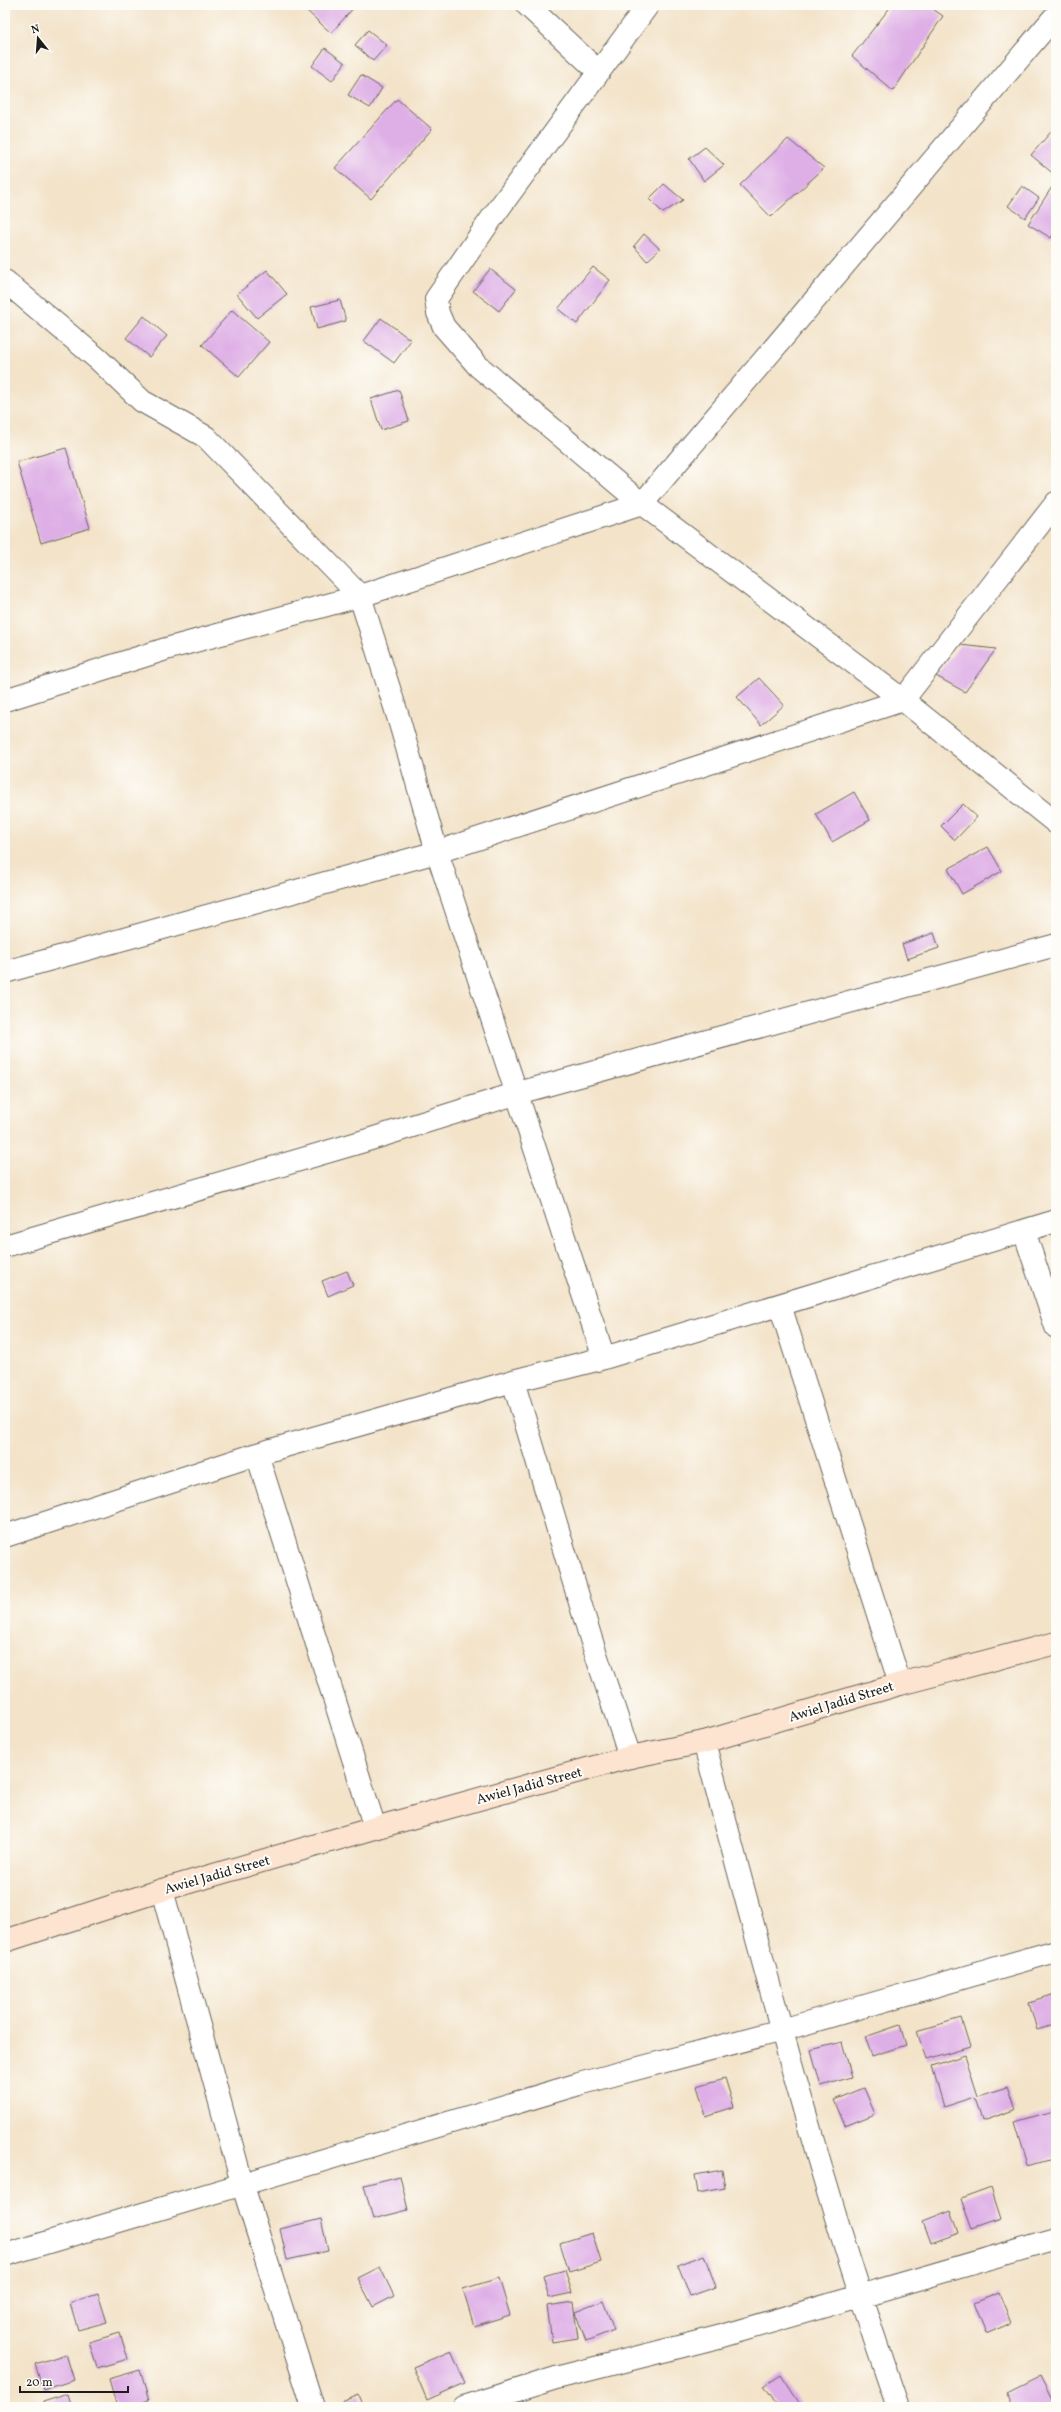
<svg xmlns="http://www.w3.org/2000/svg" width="1061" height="2412" font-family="Vollkorn,serif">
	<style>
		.building { fill: #deaee6 }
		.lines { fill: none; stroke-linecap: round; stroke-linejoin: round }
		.street-casing { stroke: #676259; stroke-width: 24 }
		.secondary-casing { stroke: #676259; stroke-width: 24 }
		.street { stroke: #fff; stroke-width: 22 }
		.secondary { stroke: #fde4d0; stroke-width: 22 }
		.labels { text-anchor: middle; stroke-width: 4; stroke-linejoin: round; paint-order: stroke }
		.street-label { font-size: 14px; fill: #1c1c1c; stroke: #fdfcf7 }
	</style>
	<rect width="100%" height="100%" fill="#fdfcf7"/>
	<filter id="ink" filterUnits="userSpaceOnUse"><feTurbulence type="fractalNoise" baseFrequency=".025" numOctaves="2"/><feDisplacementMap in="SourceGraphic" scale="8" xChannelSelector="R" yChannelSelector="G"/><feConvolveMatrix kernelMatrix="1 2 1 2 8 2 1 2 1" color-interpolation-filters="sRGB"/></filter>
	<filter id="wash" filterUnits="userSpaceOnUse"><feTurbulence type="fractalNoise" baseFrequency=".012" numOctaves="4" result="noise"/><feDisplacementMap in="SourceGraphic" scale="16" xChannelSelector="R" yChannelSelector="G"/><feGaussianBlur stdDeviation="0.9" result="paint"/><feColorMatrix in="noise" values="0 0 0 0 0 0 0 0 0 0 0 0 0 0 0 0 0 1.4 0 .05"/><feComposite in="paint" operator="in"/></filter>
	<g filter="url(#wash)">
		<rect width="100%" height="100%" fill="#f3e3c9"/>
		<g id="blocks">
			<path class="building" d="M 312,5 L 356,5 L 331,33 L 307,11 Z
				M 892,5 L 927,5 L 943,16 L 893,91 L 852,56 Z
				M 368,30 L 387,45 L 373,61 L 355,45 Z
				M 325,48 L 345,63 L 332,81 L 312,66 Z
				M 361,75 L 382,88 L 370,108 L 348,95 Z
				M 397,99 L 432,129 L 371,199 L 335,168 Z
				M 1056,126 L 1056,176 L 1031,155 Z
				M 788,139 L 824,168 L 771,217 L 740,185 Z
				M 705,147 L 724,165 L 704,181 L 689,159 Z
				M 664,184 L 683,200 L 663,213 L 649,199 Z
				M 1022,186 L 1039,198 L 1025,218 L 1008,206 Z
				M 1052,187 L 1056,189 L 1056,230 L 1051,238 L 1028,224 Z
				M 644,234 L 660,249 L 647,261 L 634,246 Z
				M 593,267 L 610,280 L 577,324 L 558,309 Z
				M 490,269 L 516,289 L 499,311 L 473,291 Z
				M 267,270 L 287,294 L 257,318 L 237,294 Z
				M 340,300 L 346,321 L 317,329 L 311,307 Z
				M 232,310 L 269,342 L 239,377 L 202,345 Z
				M 144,316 L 167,336 L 149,357 L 126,338 Z
				M 381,318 L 411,340 L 394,363 L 364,341 Z
				M 399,390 L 409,421 L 381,430 L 371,399 Z
				M 66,448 L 90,528 L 41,543 L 17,462 Z
				M 960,645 L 996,649 L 965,692 L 936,676 Z
				M 759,678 L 784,705 L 761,725 L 737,697 Z
				M 854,792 L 870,820 L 832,842 L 816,814 Z
				M 963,804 L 977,817 L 955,840 L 941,826 Z
				M 988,847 L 1002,871 L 962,894 L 948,869 Z
				M 934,933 L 939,948 L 907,959 L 902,944 Z
				M 347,1271 L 353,1285 L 328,1296 L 322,1281 Z
				M 1054,1994 L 1056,2024 L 1037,2030 L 1029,2002 Z
				M 961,2018 L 970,2047 L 926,2060 L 917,2031 Z
				M 900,2025 L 906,2045 L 872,2056 L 865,2037 Z
				M 842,2042 L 852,2077 L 821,2086 L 811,2050 Z
				M 965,2055 L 978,2096 L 1007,2087 L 1015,2110 L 982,2121 L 975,2097 L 944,2107 L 932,2066 Z
				M 725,2078 L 734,2107 L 706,2116 L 697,2086 Z
				M 864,2088 L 875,2114 L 845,2126 L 834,2100 Z
				M 1056,2110 L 1056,2158 L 1028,2166 L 1015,2122 Z
				M 722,2170 L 725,2188 L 698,2193 L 695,2175 Z
				M 400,2176 L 408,2210 L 373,2219 L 364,2185 Z
				M 991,2188 L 1001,2219 L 972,2229 L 961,2199 Z
				M 951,2210 L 959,2233 L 931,2243 L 923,2221 Z
				M 321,2219 L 328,2251 L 287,2260 L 280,2229 Z
				M 592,2233 L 601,2262 L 569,2272 L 560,2243 Z
				M 704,2255 L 716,2287 L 690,2296 L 678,2265 Z
				M 380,2267 L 394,2296 L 373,2307 L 358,2278 Z
				M 565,2270 L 572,2293 L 549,2298 L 543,2276 Z
				M 499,2278 L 510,2315 L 474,2326 L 463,2289 Z
				M 999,2293 L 1011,2322 L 986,2333 L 974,2303 Z
				M 98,2294 L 107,2322 L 78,2330 L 70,2303 Z
				M 603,2301 L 614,2330 L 586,2341 L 575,2312 Z
				M 573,2302 L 578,2338 L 552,2342 L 547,2306 Z
				M 120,2333 L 128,2359 L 97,2368 L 89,2342 Z
				M 451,2351 L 465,2383 L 427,2400 L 413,2367 Z
				M 66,2354 L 74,2380 L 43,2390 L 35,2364 Z
				M 140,2370 L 149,2400 L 127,2407 L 117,2407 L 109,2379 Z
				M 781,2375 L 802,2407 L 778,2407 L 764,2386 Z
				M 1040,2377 L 1055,2407 L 1013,2407 L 1006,2394 Z
				M 68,2394 L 72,2407 L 44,2407 L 43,2402 Z
				M 359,2395 L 364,2407 L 335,2407 L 334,2405 Z"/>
		</g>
	</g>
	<g filter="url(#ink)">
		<use href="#blocks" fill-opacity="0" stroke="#676259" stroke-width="1"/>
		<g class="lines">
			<defs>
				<path id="street" d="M 527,5 L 599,72
					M 648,5 L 494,215 L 436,299 L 438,313 L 444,327 L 478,366 L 642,504 L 903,700 L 1056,823
					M 5,281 L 99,360 L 142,401 L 206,437 L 360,596 L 399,720 L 437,852 L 604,1358
					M 5,700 L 166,649 L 360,596 L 642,504 L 1056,15
					M 5,972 L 437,852 L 903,700 L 1056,503
					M 1024,1231 L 1056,1327
					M 5,1246 L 371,1139 L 518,1093 L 1056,945
					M 780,1305 L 900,1684
					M 513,1381 L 591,1639 L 630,1757
					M 257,1454 L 375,1828
					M 5,1536 L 257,1454 L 513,1381 L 604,1358 L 1056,1221
					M 704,1742 C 764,1965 821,2189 898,2407
					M 162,1890 L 242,2183 L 313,2407
					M 5,2255 L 579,2084 L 782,2030 L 1056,1951
					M 464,2407 L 556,2378 L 722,2336 L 1056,2239"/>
				<path id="secondary" d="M 5,1941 L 162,1890 L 375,1828 L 630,1757 L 704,1742 L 900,1684 L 1056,1643"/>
			</defs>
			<use href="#street" class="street-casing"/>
			<use href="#secondary" class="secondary-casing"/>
			<use href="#street" class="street"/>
			<use href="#secondary" class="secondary"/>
		</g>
	</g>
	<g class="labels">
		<g class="street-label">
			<text transform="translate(841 1701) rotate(-17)" y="5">Awiel Jadid Street</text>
			<text transform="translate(529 1785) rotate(-15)" y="5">Awiel Jadid Street</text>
			<text transform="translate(217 1874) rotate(-16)" y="5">Awiel Jadid Street</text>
		</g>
	</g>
	<rect width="1061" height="2412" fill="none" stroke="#fdfcf7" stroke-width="20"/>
	<g transform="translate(38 38) rotate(343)" stroke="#fdfcf7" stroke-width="3" paint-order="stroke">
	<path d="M0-3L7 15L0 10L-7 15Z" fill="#1c1c1c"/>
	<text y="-6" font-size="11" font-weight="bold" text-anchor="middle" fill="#1c1c1c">N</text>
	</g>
	<path d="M20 2386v6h108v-6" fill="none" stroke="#1c1c1c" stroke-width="2"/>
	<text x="26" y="2386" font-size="12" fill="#1c1c1c" stroke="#fdfcf7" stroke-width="3" paint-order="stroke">20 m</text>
</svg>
